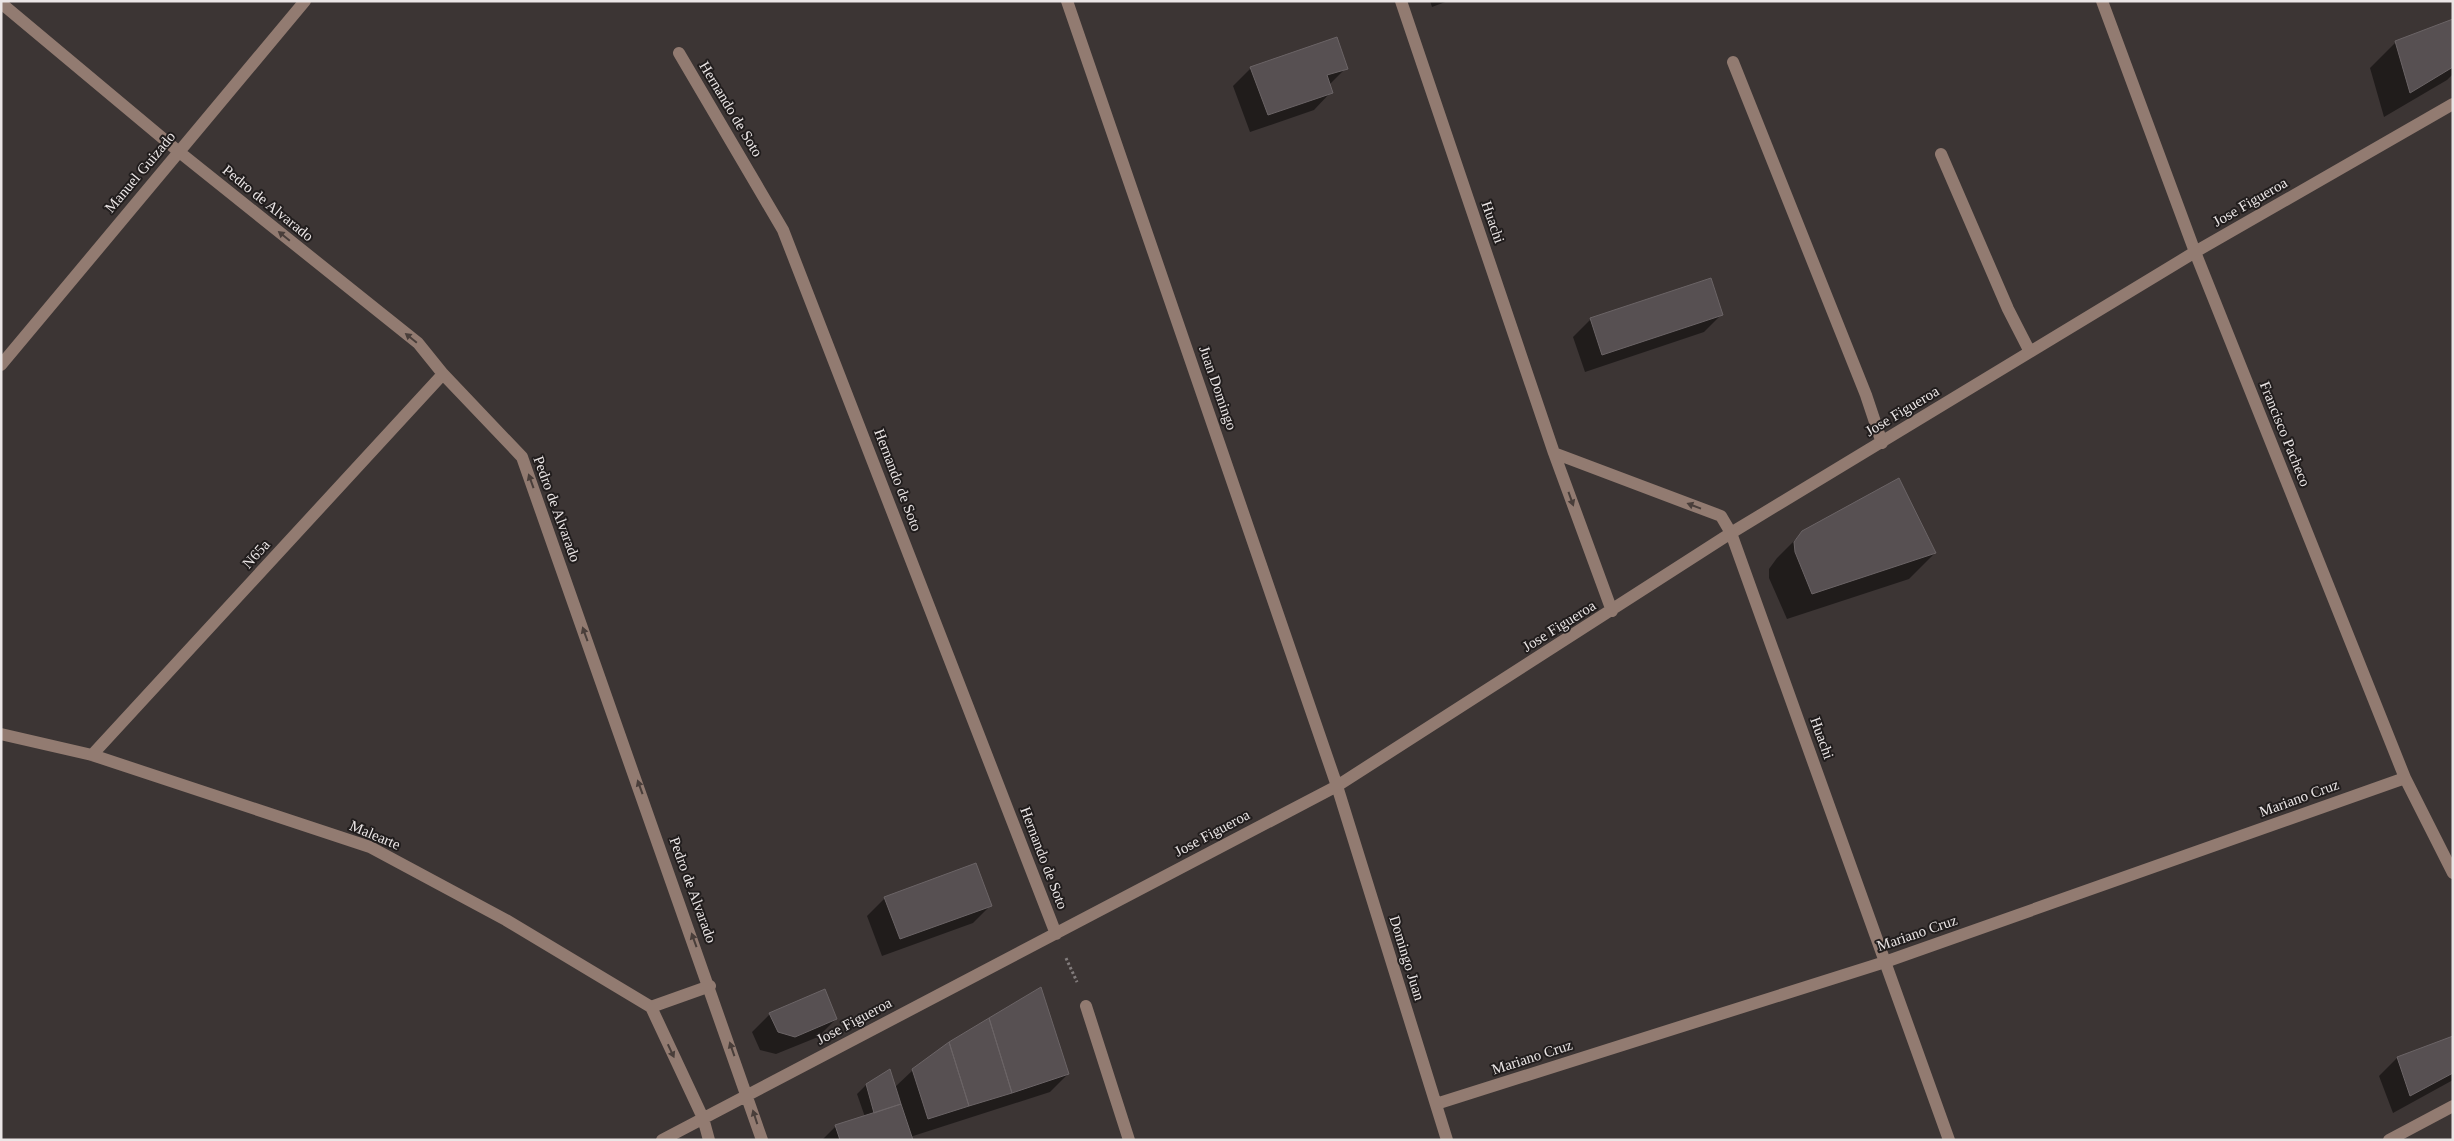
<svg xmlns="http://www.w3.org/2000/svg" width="2454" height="1141" font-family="Georgia,serif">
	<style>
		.shadow { fill: #0007 }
		.building { fill: #575052; stroke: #6b6466 }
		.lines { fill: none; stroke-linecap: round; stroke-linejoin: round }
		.path { stroke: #827c7c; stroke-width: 3; stroke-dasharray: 2.5 2.5; stroke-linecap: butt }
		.minor { stroke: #927b71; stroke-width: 12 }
		.oneway { fill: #493e3a }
		.labels { text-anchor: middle; stroke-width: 4; stroke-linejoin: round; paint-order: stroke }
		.street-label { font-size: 15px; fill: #ebe6e6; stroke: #211d1d }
	</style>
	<rect width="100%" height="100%" fill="#3c3534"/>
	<path class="shadow" d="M 1430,1 L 1448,1 L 1432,7 Z
		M 2453,21 L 2453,74 L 2447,80 L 2384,117 L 2370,68 L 2396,42 Z
		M 1251,68 L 1346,68 L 1329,85 L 1331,92 L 1314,110 L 1250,132 L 1233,86 Z
		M 1710,280 L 1722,314 L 1704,332 L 1585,372 L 1573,337 L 1590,320 Z
		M 1803,532 L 1935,553 L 1909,579 L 1787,619 L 1769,578 L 1769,569 L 1777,558 Z
		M 885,898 L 991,905 L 973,923 L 882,956 L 867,916 Z
		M 770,1014 L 836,1019 L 818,1037 L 776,1054 L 760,1050 L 752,1032 Z
		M 2453,1038 L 2453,1080 L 2393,1113 L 2379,1076 L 2397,1058 Z
		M 913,1070 L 1068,1074 L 1050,1092 L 910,1137 L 911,1140 L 822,1140 L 836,1126 L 865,1117 L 857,1094 L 866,1085 L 895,1087 Z"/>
	<path class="building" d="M 2453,19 L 2453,67 L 2410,93 L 2395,41 Z
		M 1337,37 L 1348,69 L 1327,75 L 1333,93 L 1268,115 L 1250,67 Z
		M 1711,278 L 1723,315 L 1602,355 L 1590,318 Z
		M 1899,478 L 1936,553 L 1812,594 L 1795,552 L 1794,542 L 1802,531 Z
		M 976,863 L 992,906 L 900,939 L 884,897 Z
		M 1041,987 L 1069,1074 L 1012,1093 L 989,1018 Z
		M 825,989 L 837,1019 L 795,1037 L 778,1032 L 769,1013 Z
		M 989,1018 L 1012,1093 L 969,1106 L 949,1042 Z
		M 2453,1036 L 2453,1073 L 2410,1096 L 2397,1057 Z
		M 949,1042 L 969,1106 L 928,1119 L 912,1069 Z
		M 890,1069 L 901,1104 L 874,1113 L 866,1084 Z
		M 901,1104 L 913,1140 L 840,1140 L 835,1125 Z"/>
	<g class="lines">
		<path class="path" d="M 1066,958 L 1077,982"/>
		<path class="minor" d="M 1067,1 L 1337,786 L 1447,1140
			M 1401,1 L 1554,453 L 1612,611
			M 2102,1 L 2195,252 L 2405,778 L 2453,873
			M 1,3 L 178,151 L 418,343 L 443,374 L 522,457 L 762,1140
			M 679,53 L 783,230 L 1056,934
			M 1733,62 L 1866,395 L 1882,443
			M 1941,154 L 2008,309 L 2030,352
			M 1,365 L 305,1
			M 1554,453 L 1721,516 L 1731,533 L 1949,1140
			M 1,734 L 92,755 L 370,847 L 506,920 L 651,1007 L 710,986
			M 92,755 L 443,374
			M 1086,1006 L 1129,1140
			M 651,1007 L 703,1118 L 709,1140
			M 1436,1104 L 1885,962 L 2405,778
			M 662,1140 L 1337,786 L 1731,533 L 2195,252 L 2453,104
			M 2389,1140 L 2453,1106"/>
	</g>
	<defs><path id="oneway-solid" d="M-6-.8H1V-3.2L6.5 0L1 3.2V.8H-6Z" transform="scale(1.25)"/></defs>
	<g class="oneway">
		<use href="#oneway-solid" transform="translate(284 236) rotate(-141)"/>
		<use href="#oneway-solid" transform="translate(411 338) rotate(-141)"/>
		<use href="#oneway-solid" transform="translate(531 481) rotate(-110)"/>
		<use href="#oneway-solid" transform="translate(1571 499) rotate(70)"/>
		<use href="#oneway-solid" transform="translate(1694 506) rotate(-159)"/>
		<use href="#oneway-solid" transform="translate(585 634) rotate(-110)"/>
		<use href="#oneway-solid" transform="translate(640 787) rotate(-110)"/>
		<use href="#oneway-solid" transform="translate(694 940) rotate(-110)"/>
		<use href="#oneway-solid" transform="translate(732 1049) rotate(-109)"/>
		<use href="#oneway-solid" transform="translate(671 1051) rotate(65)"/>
		<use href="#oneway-solid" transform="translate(755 1117) rotate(-108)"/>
	</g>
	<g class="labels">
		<g class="street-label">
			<text transform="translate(731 109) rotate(59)" y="5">Hernando de Soto</text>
			<text transform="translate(140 172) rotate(-50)" y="5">Manuel Guizado</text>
			<text transform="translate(2250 202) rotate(-30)" y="5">Jose Figueroa</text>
			<text transform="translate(268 203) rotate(39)" y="5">Pedro de Alvarado</text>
			<text transform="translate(1493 222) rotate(71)" y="5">Huachi</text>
			<text transform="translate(1218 388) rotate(71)" y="5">Juan Domingo</text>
			<text transform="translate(1902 411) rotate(-31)" y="5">Jose Figueroa</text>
			<text transform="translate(2285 434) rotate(68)" y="5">Francisco Pacheco</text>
			<text transform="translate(898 480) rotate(69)" y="5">Hernando de Soto</text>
			<text transform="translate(557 509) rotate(70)" y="5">Pedro de Alvarado</text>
			<text transform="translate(256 554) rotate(-48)" y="5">N65a</text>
			<text transform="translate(1559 626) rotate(-32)" y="5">Jose Figueroa</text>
			<text transform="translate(1822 738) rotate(70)" y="5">Huachi</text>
			<text transform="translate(2299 798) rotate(-20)" y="5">Mariano Cruz</text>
			<text transform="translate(1212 833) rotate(-28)" y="5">Jose Figueroa</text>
			<text transform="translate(375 835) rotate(23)" y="5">Malearte</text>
			<text transform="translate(1044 858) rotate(69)" y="5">Hernando de Soto</text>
			<text transform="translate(693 890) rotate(70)" y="5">Pedro de Alvarado</text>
			<text transform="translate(1917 933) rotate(-19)" y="5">Mariano Cruz</text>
			<text transform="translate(1407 958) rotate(73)" y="5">Domingo Juan</text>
			<text transform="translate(854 1021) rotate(-28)" y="5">Jose Figueroa</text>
			<text transform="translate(1532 1057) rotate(-18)" y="5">Mariano Cruz</text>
		</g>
	</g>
	<rect width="2454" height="1141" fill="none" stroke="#ebe6e6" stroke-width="5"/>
</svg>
